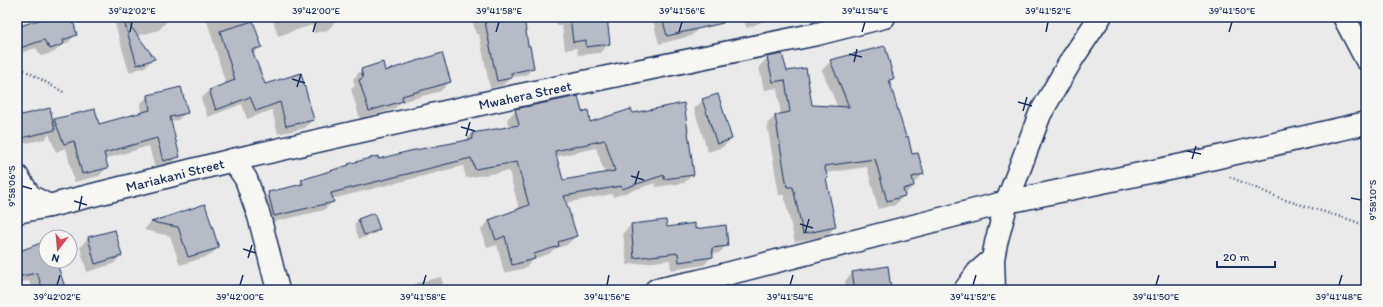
<svg xmlns="http://www.w3.org/2000/svg" width="1383" height="307" font-family="Itim,sans-serif">
	<style>
		.shadow { fill: #0003; fill-rule: evenodd }
		.building { fill: #b6bbc6; stroke: #1b2f5e; fill-rule: evenodd }
		.lines { fill: none; stroke-linecap: round; stroke-linejoin: round }
		.minor-casing { stroke: #1b2f5e; stroke-width: 25 }
		.tertiary-casing { stroke: #1b2f5e; stroke-width: 25 }
		.path { stroke: #1b2f5e; stroke-width: 2.5; stroke-dasharray: 1 3; stroke-linecap: butt }
		.minor { stroke: #f6f6f2; stroke-width: 22 }
		.tertiary { stroke: #f6f6f2; stroke-width: 22 }
		.ticks { fill: none; stroke: #1b2f5e; stroke-width: 1.5 }
		.labels { text-anchor: middle; stroke-width: 3; stroke-linejoin: round; paint-order: stroke }
		.street-label { font-size: 14px; fill: #1b2f5e; stroke: #f6f6f2 }
		.neatline { fill: none; stroke: #1b2f5e; stroke-width: 1.5 }
		.ticks-label { font-size: 10px; text-anchor: middle; fill: #1b2f5e }
	</style>
	<rect width="100%" height="100%" fill="#e9eae9"/>
	<filter id="ink" filterUnits="userSpaceOnUse"><feTurbulence type="fractalNoise" baseFrequency=".025" numOctaves="2"/><feDisplacementMap in="SourceGraphic" scale="8" xChannelSelector="R" yChannelSelector="G"/><feConvolveMatrix kernelMatrix="1 2 1 2 8 2 1 2 1" color-interpolation-filters="sRGB"/></filter>
	<g filter="url(#ink)">
		<path class="shadow" d="M 51,17 L 71,17 L 76,34 L 68,43 L 61,45 L 55,52 L 41,56 L 36,48 L 17,54 L 17,29 Z
			M 113,17 L 166,17 L 167,21 L 159,30 L 136,36 L 153,59 L 145,67 L 129,72 Z
			M 206,17 L 265,17 L 253,22 L 260,47 L 253,54 L 265,85 L 313,119 L 305,128 L 278,134 L 272,110 L 247,119 L 242,104 L 208,117 L 201,99 L 209,91 L 226,85 Z
			M 272,17 L 352,17 L 336,21 L 328,30 L 314,33 L 312,25 L 278,36 Z
			M 473,17 L 523,17 L 527,47 L 533,68 L 526,75 L 510,78 L 503,85 L 490,88 L 479,34 L 476,34 L 472,19 Z
			M 556,17 L 606,17 L 609,44 L 600,53 L 578,55 L 577,48 L 565,50 L 562,26 L 557,26 Z
			M 652,17 L 697,17 L 699,28 L 691,36 L 659,44 Z
			M 742,17 L 774,17 L 747,28 Z
			M 782,55 L 786,73 L 812,106 L 838,108 L 822,70 L 831,61 L 892,78 L 888,82 L 912,156 L 923,174 L 915,182 L 912,183 L 913,186 L 895,205 L 878,209 L 867,167 L 825,173 L 827,177 L 825,179 L 835,227 L 826,236 L 795,242 L 784,195 L 779,195 L 767,124 L 775,116 L 781,115 L 777,88 L 764,90 L 759,67 L 767,58 Z
			M 382,63 L 384,72 L 449,82 L 441,91 L 401,102 L 394,109 L 360,119 L 351,89 L 355,86 L 353,79 L 361,70 Z
			M 148,96 L 187,112 L 178,120 L 170,122 L 178,157 L 170,165 L 155,169 L 149,146 L 105,159 L 107,168 L 99,176 L 74,182 L 66,148 L 56,152 L 49,134 L 45,139 L 17,145 L 17,117 L 52,122 L 55,119 L 98,126 L 141,113 L 140,104 Z
			M 703,100 L 731,139 L 723,147 L 708,152 L 694,109 Z
			M 516,110 L 581,113 L 590,123 L 632,115 L 693,174 L 684,183 L 656,187 L 655,183 L 613,197 L 612,194 L 565,203 L 576,236 L 567,245 L 554,249 L 549,254 L 534,259 L 525,268 L 504,273 L 497,245 L 487,248 L 481,229 L 490,220 L 519,209 L 509,171 L 466,178 L 463,166 L 332,199 L 333,202 L 324,210 L 265,224 L 260,202 L 269,193 L 296,187 L 302,181 L 347,166 L 349,165 L 378,160 L 464,142 L 472,133 L 509,128 L 507,119 ZM 596,148 L 605,174 L 562,182 L 555,157 Z
			M 204,206 L 218,248 L 209,256 L 180,265 L 170,236 L 144,230 L 151,222 Z
			M 373,214 L 379,229 L 374,234 L 359,239 L 354,224 L 358,220 Z
			M 631,225 L 695,230 L 727,245 L 719,253 L 712,254 L 712,257 L 704,265 L 671,270 L 670,260 L 627,265 L 623,233 Z
			M 88,238 L 121,256 L 113,264 L 87,272 L 80,247 Z
			M 46,243 L 46,261 L 55,261 L 65,290 L 32,290 L 29,281 L 17,283 L 17,251 L 26,249 L 26,250 Z
			M 853,273 L 890,290 L 843,290 L 846,289 L 845,281 Z
			M 441,277 L 445,290 L 409,290 L 416,283 Z"/>
		<path class="building" d="M 48,17 L 72,17 L 77,35 L 63,40 L 64,44 L 50,49 L 44,40 L 17,49 L 17,27 Z
			M 484,17 L 524,17 L 528,46 L 530,46 L 534,68 L 511,73 L 512,78 L 497,81 Z
			M 570,17 L 607,17 L 610,44 L 586,47 L 586,40 L 573,42 Z
			M 662,17 L 722,17 L 723,23 L 667,36 Z
			M 126,20 L 155,59 L 137,65 L 124,21 Z
			M 253,21 L 262,47 L 252,50 L 265,84 L 301,73 L 314,120 L 286,126 L 280,102 L 256,111 L 250,97 L 216,110 L 209,90 L 235,80 L 220,31 Z
			M 885,46 L 894,79 L 889,80 L 906,137 L 908,136 L 912,154 L 918,153 L 924,174 L 912,177 L 914,186 L 903,189 L 905,196 L 887,201 L 875,159 L 824,166 L 828,178 L 826,178 L 836,227 L 803,234 L 793,187 L 787,187 L 775,115 L 790,112 L 785,80 L 773,82 L 767,57 L 782,54 L 787,71 L 806,68 L 812,105 L 849,107 L 830,60 Z
			M 442,53 L 451,82 L 402,96 L 403,101 L 369,111 L 359,80 L 363,78 L 361,69 L 383,62 L 385,71 Z
			M 181,87 L 188,113 L 170,117 L 180,157 L 163,161 L 157,138 L 104,153 L 108,168 L 82,174 L 74,141 L 64,144 L 54,119 L 95,109 L 99,124 L 150,110 L 148,95 Z
			M 718,94 L 732,139 L 717,144 L 702,99 Z
			M 578,96 L 582,112 L 588,110 L 590,122 L 631,109 L 633,113 L 684,103 L 694,175 L 664,179 L 664,175 L 622,189 L 621,186 L 564,196 L 577,236 L 558,242 L 559,246 L 534,254 L 535,259 L 512,265 L 505,236 L 496,240 L 489,220 L 529,205 L 517,162 L 475,169 L 471,158 L 331,193 L 334,202 L 274,216 L 268,192 L 303,184 L 301,180 L 349,165 L 348,164 L 378,156 L 378,159 L 410,151 L 473,139 L 472,133 L 519,125 L 515,109 ZM 605,140 L 615,171 L 563,180 L 555,151 Z
			M 50,108 L 55,130 L 17,139 L 17,116 Z
			M 205,204 L 219,248 L 188,257 L 178,227 L 151,222 Z
			M 374,213 L 380,230 L 364,235 L 358,219 Z
			M 666,220 L 667,227 L 695,223 L 695,229 L 726,225 L 728,246 L 712,248 L 713,257 L 679,262 L 678,253 L 634,258 L 631,224 Z
			M 115,230 L 122,256 L 95,264 L 88,237 Z
			M 46,241 L 46,261 L 56,261 L 66,290 L 43,290 L 37,273 L 17,277 L 17,252 Z
			M 888,266 L 891,290 L 855,290 L 852,272 Z"/>
		<g class="lines">
			<defs>
				<path id="minor" d="M 1344,17 L 1366,59
					M 233,160 L 516,96 L 817,34 L 884,17
					M 17,212 L 49,206
					M 656,290 L 699,281 L 1007,202 L 1197,162 L 1366,123
					M 965,290 L 978,272 L 993,259
					M 994,290 L 993,259 L 996,243 L 1007,202 L 1040,114 L 1072,59 L 1100,17"/>
				<path id="tertiary" d="M 17,176 L 30,196 L 49,206 L 233,160 L 246,179 L 259,216 L 278,290"/>
			</defs>
			<use href="#minor" class="minor-casing"/>
			<use href="#tertiary" class="tertiary-casing"/>
			<path class="path" d="M 17,66 L 65,93
				M 1230,177 L 1282,199 L 1357,222 L 1366,228"/>
			<use href="#minor" class="minor"/>
			<use href="#tertiary" class="tertiary"/>
		</g>
	</g>
	<path class="ticks" d="M 130,32 L 132,22M 313,32 L 316,22M 496,32 L 499,22M 679,32 L 682,22M 862,32 L 865,22M 1046,32 L 1048,22M 1229,32 L 1232,22M 849,54 L 862,57M 854,62 L 857,49M 292,79 L 305,83M 297,87 L 301,74M 1018,102 L 1032,106M 1023,111 L 1027,97M 461,127 L 475,131M 466,136 L 470,122M 1187,151 L 1201,154M 1192,159 L 1196,146M 631,176 L 644,180M 635,184 L 639,171M 22,186 L 32,189M 1351,198 L 1361,200M 74,201 L 87,205M 79,210 L 82,196M 800,224 L 813,228M 805,233 L 809,219M 243,249 L 256,253M 248,258 L 252,245M 57,285 L 60,275M 240,285 L 243,275M 423,285 L 426,275M 607,285 L 609,275M 790,285 L 793,275M 973,285 L 976,275M 1156,285 L 1159,275M 1339,285 L 1342,275"/>
	<g class="labels">
		<g class="street-label">
			<text transform="translate(525 95) rotate(-12)" y="5">Mwahera Street</text>
			<text transform="translate(175 175) rotate(-14)" y="5">Mariakani Street</text>
		</g>
	</g>
	<rect width="1383" height="307" fill="none" stroke="#f6f6f2" stroke-width="44"/>
	<g transform="translate(58 249) rotate(196)"><circle r="19" fill="#f6f6f2" stroke="#9ea6b7"/>
	<path d="M0-3L7 15L0 10L-7 15Z" fill="#d1495b"/>
	<text y="-6" font-size="11" font-weight="bold" text-anchor="middle" fill="#1b2f5e">N</text>
	</g>
	<path d="M1217 261v6h58v-6" fill="none" stroke="#1b2f5e" stroke-width="2"/>
	<text x="1223" y="261" font-size="12" fill="#1b2f5e" stroke="#f6f6f2" stroke-width="3" paint-order="stroke">20 m</text>
	<rect x="22" y="22" width="1339" height="263" class="neatline"/>
	<g class="ticks-label">
		<text x="132" y="14">39°42'02"E</text>
		<text x="316" y="14">39°42'00"E</text>
		<text x="499" y="14">39°41'58"E</text>
		<text x="682" y="14">39°41'56"E</text>
		<text x="865" y="14">39°41'54"E</text>
		<text x="1048" y="14">39°41'52"E</text>
		<text x="1232" y="14">39°41'50"E</text>
		<text transform="translate(11 186) rotate(-90)" y="4">9°58'06"S</text>
		<text transform="translate(1372 200) rotate(-90)" y="4">9°58'10"S</text>
		<text x="57" y="300">39°42'02"E</text>
		<text x="240" y="300">39°42'00"E</text>
		<text x="423" y="300">39°41'58"E</text>
		<text x="607" y="300">39°41'56"E</text>
		<text x="790" y="300">39°41'54"E</text>
		<text x="973" y="300">39°41'52"E</text>
		<text x="1156" y="300">39°41'50"E</text>
		<text x="1339" y="300">39°41'48"E</text>
	</g>
</svg>
